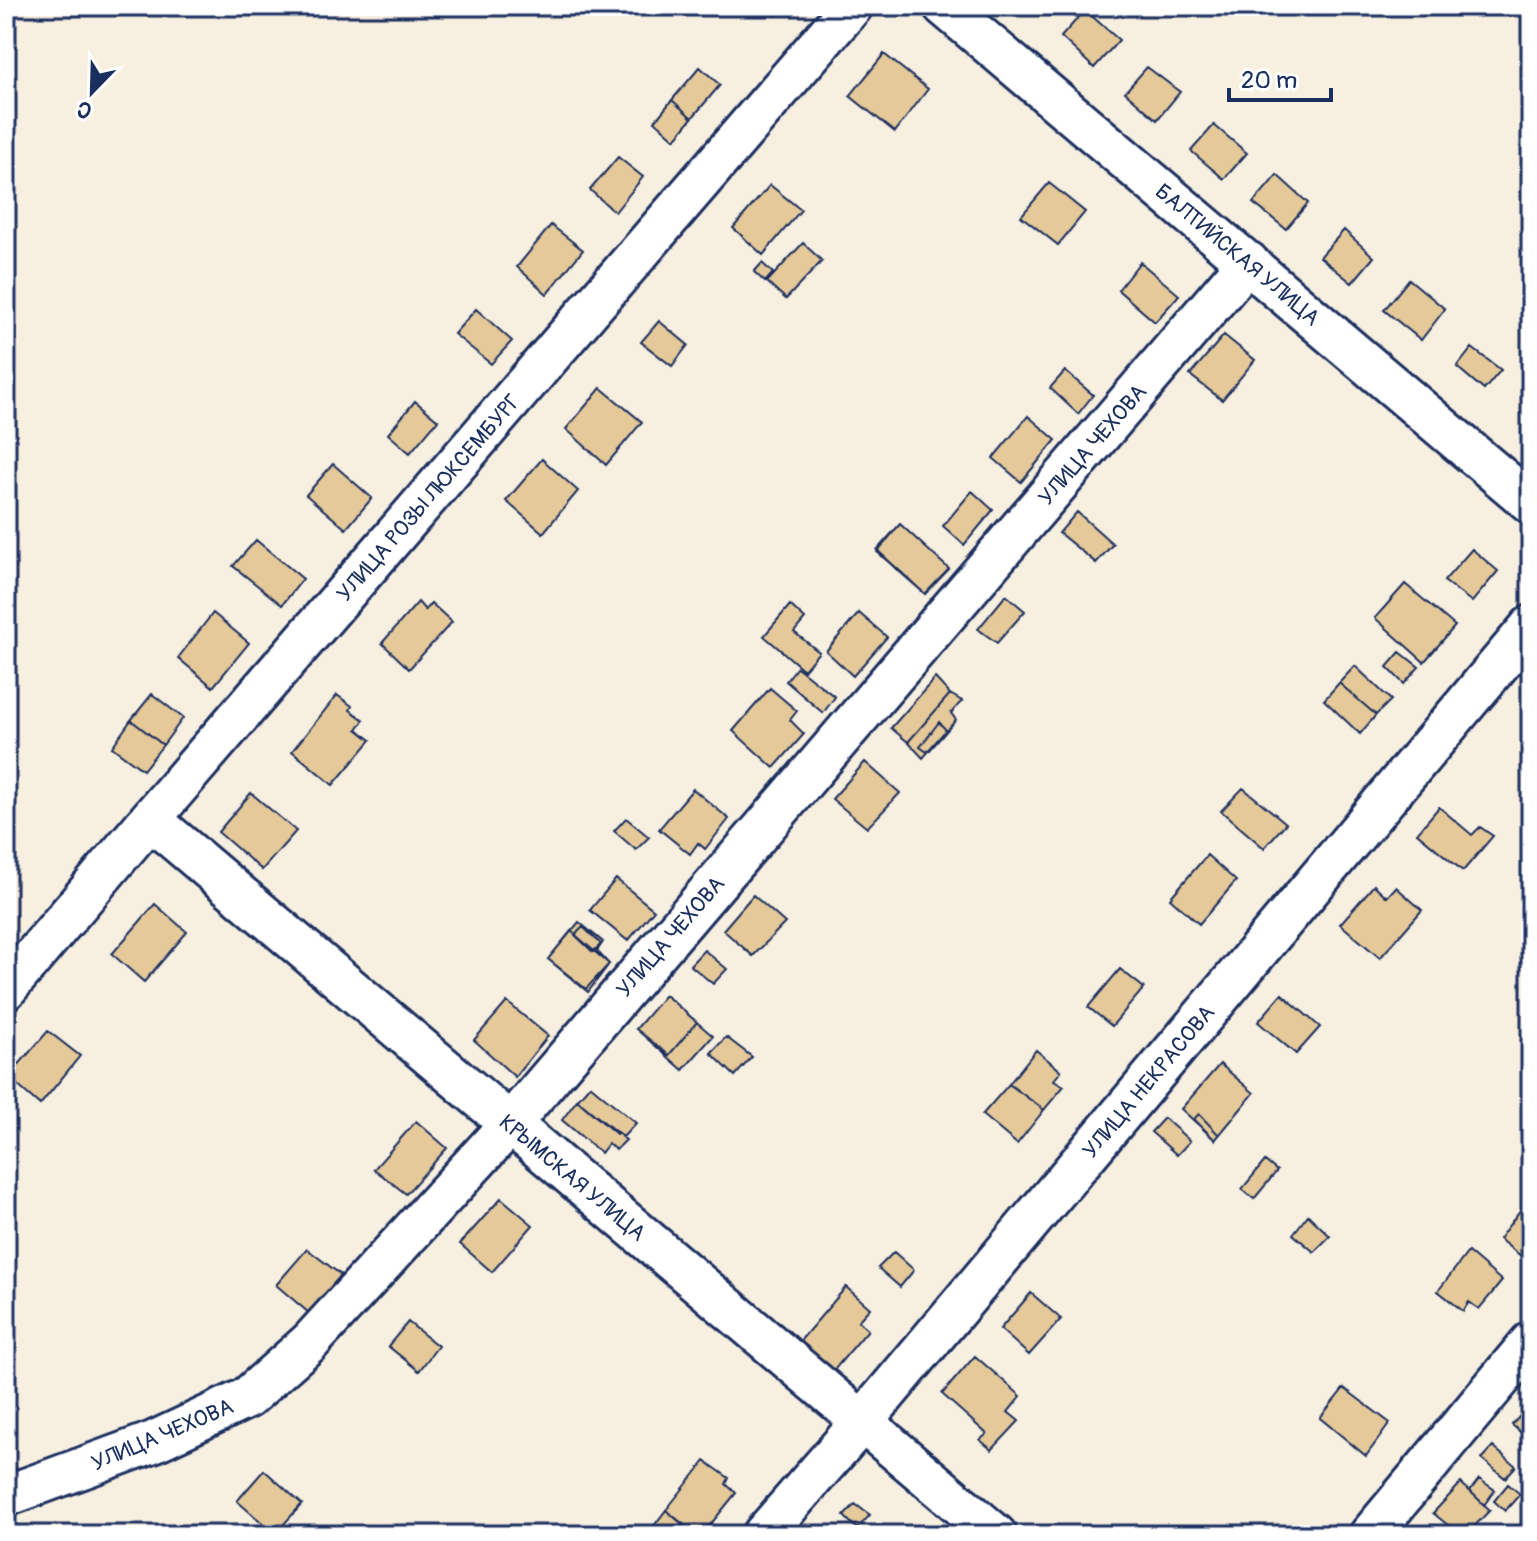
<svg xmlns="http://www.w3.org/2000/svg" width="1537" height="1541" font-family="Pangolin,sans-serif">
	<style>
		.building { fill: #e5c999; stroke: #1b2f5e; stroke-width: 2 }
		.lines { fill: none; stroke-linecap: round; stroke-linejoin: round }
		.street-casing { stroke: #1b2f5e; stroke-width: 46 }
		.street { stroke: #fff; stroke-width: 40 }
		.labels { text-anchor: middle; stroke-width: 8; stroke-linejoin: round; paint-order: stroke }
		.street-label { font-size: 22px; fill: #1b2f5e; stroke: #fff }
	</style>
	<rect width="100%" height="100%" fill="#f7efe0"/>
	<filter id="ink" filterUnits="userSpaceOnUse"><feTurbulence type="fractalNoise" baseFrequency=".0125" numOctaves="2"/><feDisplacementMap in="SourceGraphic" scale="16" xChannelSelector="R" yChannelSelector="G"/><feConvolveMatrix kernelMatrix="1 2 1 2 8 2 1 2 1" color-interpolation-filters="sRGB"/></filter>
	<g filter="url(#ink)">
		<path class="building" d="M 766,6 L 785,6 L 777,15 Z
			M 1085,10 L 1119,40 L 1094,68 L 1061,37 Z
			M 884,54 L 928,89 L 895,132 L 850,96 Z
			M 700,67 L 720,85 L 692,118 L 672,100 Z
			M 1147,67 L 1180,92 L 1157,120 L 1125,92 Z
			M 672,100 L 692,118 L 675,139 L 655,121 Z
			M 1214,125 L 1247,153 L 1224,179 L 1191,151 Z
			M 618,157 L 643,177 L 615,212 L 590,190 Z
			M 1277,175 L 1308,203 L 1286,229 L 1253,203 Z
			M 1049,183 L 1085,212 L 1058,245 L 1021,216 Z
			M 770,185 L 801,210 L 763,255 L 733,228 Z
			M 551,225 L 583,250 L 547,294 L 517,267 Z
			M 1344,230 L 1374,257 L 1352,283 L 1320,257 Z
			M 803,243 L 822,261 L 786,299 L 767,282 Z
			M 1140,262 L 1179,295 L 1155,322 L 1118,290 Z
			M 762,263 L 773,273 L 765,282 L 754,272 Z
			M 1409,279 L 1445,309 L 1421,340 L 1384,310 Z
			M 476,309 L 512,341 L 491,364 L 454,334 Z
			M 659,321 L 688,345 L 672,366 L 641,342 Z
			M 1224,335 L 1255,360 L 1222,400 L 1190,375 Z
			M 1472,348 L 1501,370 L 1484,390 L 1457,367 Z
			M 1065,371 L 1093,395 L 1078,414 L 1050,388 Z
			M 601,388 L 642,422 L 606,465 L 566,429 Z
			M 415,401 L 438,420 L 410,453 L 388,434 Z
			M 1028,416 L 1056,440 L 1021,482 L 993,458 Z
			M 542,459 L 578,491 L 543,533 L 506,501 Z
			M 333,464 L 372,498 L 346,529 L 306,495 Z
			M 972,491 L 993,510 L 964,545 L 943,526 Z
			M 1077,512 L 1113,544 L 1096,563 L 1059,533 Z
			M 900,524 L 949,569 L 925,594 L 877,552 Z
			M 900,524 L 949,569 L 925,594 L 877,550 Z
			M 256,540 L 303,579 L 282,605 L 233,566 Z
			M 1472,549 L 1498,571 L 1472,602 L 1444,581 Z
			M 1405,584 L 1455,626 L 1424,662 L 1375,618 Z
			M 1006,595 L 1025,611 L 997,643 L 978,629 Z
			M 418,602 L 425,610 L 431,603 L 452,622 L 409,669 L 382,643 Z
			M 790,605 L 805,619 L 794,632 L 819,652 L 804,670 L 764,636 Z
			M 213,613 L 249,643 L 213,687 L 178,658 Z
			M 859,613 L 887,637 L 853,676 L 826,651 Z
			M 1400,652 L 1419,667 L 1404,684 L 1387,667 Z
			M 1355,666 L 1391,700 L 1376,715 L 1339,683 Z
			M 797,667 L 835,697 L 823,713 L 786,681 Z
			M 935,678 L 950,694 L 908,742 L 891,728 Z
			M 1339,683 L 1376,715 L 1360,734 L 1324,700 Z
			M 770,688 L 797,711 L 790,720 L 804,734 L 774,768 L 733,731 Z
			M 152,694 L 183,718 L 163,745 L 131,720 Z
			M 950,694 L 962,701 L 951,713 L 956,720 L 923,758 L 908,742 Z
			M 337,695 L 352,706 L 350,710 L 364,720 L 357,729 L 371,740 L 333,785 L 292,751 Z
			M 131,720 L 163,745 L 143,770 L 112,747 Z
			M 939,722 L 946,730 L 927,752 L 920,747 Z
			M 865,762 L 900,793 L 867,828 L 832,799 Z
			M 1243,788 L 1286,823 L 1264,848 L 1221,811 Z
			M 693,789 L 729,819 L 705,849 L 698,843 L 690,854 L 659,829 Z
			M 251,793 L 296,831 L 262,870 L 218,832 Z
			M 1439,807 L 1472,835 L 1480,827 L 1493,836 L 1463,871 L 1417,833 Z
			M 626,818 L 649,837 L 636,850 L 614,831 Z
			M 1207,855 L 1236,881 L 1199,924 L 1170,898 Z
			M 616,879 L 654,910 L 628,941 L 590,910 Z
			M 1374,885 L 1387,897 L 1396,887 L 1422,910 L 1380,958 L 1340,924 Z
			M 753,895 L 785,923 L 753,956 L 723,930 Z
			M 155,904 L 187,932 L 144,982 L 112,954 Z
			M 579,922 L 603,942 L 597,951 L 609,964 L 588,992 L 548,959 Z
			M 583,927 L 601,944 L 593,952 L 575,935 Z
			M 571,931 L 609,964 L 586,989 L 548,959 Z
			M 704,950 L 727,969 L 713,984 L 690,965 Z
			M 1120,969 L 1144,988 L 1112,1026 L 1088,1007 Z
			M 1282,994 L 1320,1027 L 1296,1054 L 1258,1022 Z
			M 665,995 L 697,1022 L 669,1055 L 636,1029 Z
			M 665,995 L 713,1036 L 683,1070 L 636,1029 Z
			M 507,1002 L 548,1036 L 515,1077 L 474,1040 Z
			M 48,1031 L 80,1056 L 40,1105 L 8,1077 Z
			M 726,1037 L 752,1057 L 735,1076 L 711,1053 Z
			M 1036,1050 L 1061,1071 L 1054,1080 L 1064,1086 L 1044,1110 L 1009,1084 Z
			M 1220,1064 L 1254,1093 L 1215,1140 L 1181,1109 Z
			M 1009,1084 L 1044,1110 L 1017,1144 L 982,1115 Z
			M 590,1085 L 636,1123 L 623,1137 L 617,1132 L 616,1134 L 577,1100 Z
			M 577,1100 L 626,1140 L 616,1150 L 608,1144 L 601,1153 L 562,1120 Z
			M 1199,1114 L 1219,1135 L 1215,1140 L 1194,1119 Z
			M 1164,1118 L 1190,1141 L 1177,1155 L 1151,1132 Z
			M 416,1121 L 447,1148 L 406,1194 L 374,1169 Z
			M 1265,1161 L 1277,1171 L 1254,1199 L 1242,1189 Z
			M 501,1198 L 533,1225 L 492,1272 L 460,1244 Z
			M 1524,1205 L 1531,1210 L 1531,1244 L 1521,1256 L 1499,1239 Z
			M 1308,1215 L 1330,1236 L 1314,1252 L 1293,1234 Z
			M 307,1249 L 341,1275 L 309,1313 L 276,1285 Z
			M 894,1252 L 914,1270 L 900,1287 L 878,1268 Z
			M 1468,1252 L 1502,1281 L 1479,1309 L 1469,1302 L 1463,1311 L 1438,1291 Z
			M 846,1287 L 870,1308 L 858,1321 L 868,1330 L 834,1370 L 800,1341 Z
			M 1031,1293 L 1061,1319 L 1029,1355 L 1000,1329 Z
			M 408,1322 L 438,1346 L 419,1371 L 388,1346 Z
			M 975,1356 L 1021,1396 L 1008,1412 L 1019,1421 L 992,1450 L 980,1440 L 987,1434 L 942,1394 Z
			M 1344,1388 L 1390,1423 L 1366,1456 L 1320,1418 Z
			M 1526,1409 L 1531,1414 L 1531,1441 L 1512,1425 Z
			M 1493,1447 L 1516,1466 L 1505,1478 L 1482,1459 Z
			M 705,1461 L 729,1478 L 726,1484 L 736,1493 L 702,1535 L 695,1535 L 666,1510 Z
			M 264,1470 L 302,1504 L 275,1534 L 237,1501 Z
			M 1479,1479 L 1495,1490 L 1484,1505 L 1470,1491 Z
			M 1461,1483 L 1490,1510 L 1466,1535 L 1460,1535 L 1433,1513 Z
			M 1508,1484 L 1520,1494 L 1505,1511 L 1494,1501 Z
			M 855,1504 L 870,1515 L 857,1529 L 844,1516 Z
			M 666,1510 L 683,1524 L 674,1535 L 647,1535 Z
			M 683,1524 L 695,1535 L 674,1535 Z"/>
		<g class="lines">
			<defs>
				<path id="street" d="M 944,6 L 1531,503
					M 150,819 L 996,1535
					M 6,989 L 150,819 L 852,6
					M 6,1496 L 153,1442 L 247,1398 L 310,1342 L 510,1124 L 1248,262
					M 763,1535 L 862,1422 L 1531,626
					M 1370,1535 L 1531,1342"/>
			</defs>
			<use href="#street" class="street-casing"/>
			<use href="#street" class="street"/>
		</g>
	</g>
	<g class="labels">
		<g class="street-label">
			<text transform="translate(1238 254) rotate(40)" y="8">БАЛТИЙСКАЯ УЛИЦА</text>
			<text transform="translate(1092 444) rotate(-49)" y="8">УЛИЦА ЧЕХОВА</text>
			<text transform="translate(428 497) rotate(-49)" y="8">УЛИЦА РОЗЫ ЛЮКСЕМБУРГ</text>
			<text transform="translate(670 936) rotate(-49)" y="8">УЛИЦА ЧЕХОВА</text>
			<text transform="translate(1148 1081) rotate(-50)" y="8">УЛИЦА НЕКРАСОВА</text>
			<text transform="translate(573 1177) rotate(40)" y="8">КРЫМСКАЯ УЛИЦА</text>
			<text transform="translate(162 1434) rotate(-23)" y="8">УЛИЦА ЧЕХОВА</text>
		</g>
	</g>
	<rect width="1537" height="1541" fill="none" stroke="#fff" stroke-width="32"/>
	<rect x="16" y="16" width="1505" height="1509" fill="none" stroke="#1b2f5e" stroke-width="3" filter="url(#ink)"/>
	<g transform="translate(92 92) rotate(203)" stroke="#ffffff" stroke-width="6" paint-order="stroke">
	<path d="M0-6L14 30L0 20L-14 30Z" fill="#1b2f5e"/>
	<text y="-12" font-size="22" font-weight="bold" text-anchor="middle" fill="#1b2f5e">С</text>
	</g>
	<path d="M1229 88v12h102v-12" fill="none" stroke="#1b2f5e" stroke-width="4"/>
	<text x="1241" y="88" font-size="24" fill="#1b2f5e" stroke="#ffffff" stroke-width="6" paint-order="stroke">20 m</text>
</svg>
